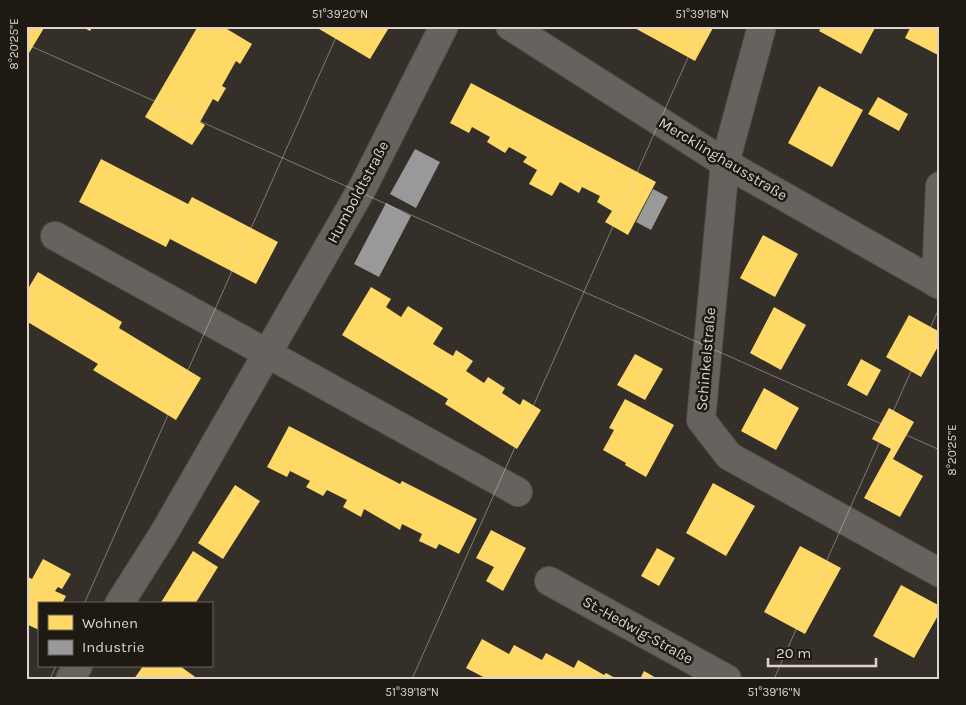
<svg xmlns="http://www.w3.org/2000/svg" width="966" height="705" font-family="Karla,sans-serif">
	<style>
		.homes { fill: #ffd966 }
		.industry { fill: #999 }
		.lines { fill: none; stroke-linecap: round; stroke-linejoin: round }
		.minor-casing { stroke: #524d46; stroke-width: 30 }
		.minor { stroke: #67625d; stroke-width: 28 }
		.ticks { fill: none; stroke: #dcd4cc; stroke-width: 1; stroke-opacity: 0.45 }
		.labels { text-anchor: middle; stroke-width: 5; stroke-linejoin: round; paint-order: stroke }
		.street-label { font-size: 15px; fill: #dcd4cc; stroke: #1e1913 }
		.neatline { fill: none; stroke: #dcd4cc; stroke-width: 2 }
		.ticks-label { font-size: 12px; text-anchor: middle; fill: #dcd4cc }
	</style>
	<rect width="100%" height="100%" fill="#352f29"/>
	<path class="homes" d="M 26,26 L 44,28 L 26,58 Z
		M 81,26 L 93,26 L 90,31 Z
		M 198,26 L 222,26 L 252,44 L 240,64 L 236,61 L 222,86 L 226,88 L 218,102 L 213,99 L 200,122 L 205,125 L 192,145 L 145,117 Z
		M 314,26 L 390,26 L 370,59 Z
		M 631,26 L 714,26 L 695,61 Z
		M 822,26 L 876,26 L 861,54 L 819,31 Z
		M 911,26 L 940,26 L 938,55 L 905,38 Z
		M 471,83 L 656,182 L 628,235 L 605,222 L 612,211 L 597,202 L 600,196 L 582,187 L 579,193 L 560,182 L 552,196 L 529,184 L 537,170 L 523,162 L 527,157 L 509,147 L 505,153 L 487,142 L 490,137 L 472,127 L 469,133 L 450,123 Z
		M 819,86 L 863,110 L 832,167 L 788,143 Z
		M 878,97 L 908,114 L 899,131 L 868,114 Z
		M 101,159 L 188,204 L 192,197 L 278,242 L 256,284 L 170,239 L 166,247 L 79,202 Z
		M 763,235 L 798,254 L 775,297 L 740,278 Z
		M 38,272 L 122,322 L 119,328 L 201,378 L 176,420 L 93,370 L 98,364 L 26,321 L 26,292 Z
		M 371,287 L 391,299 L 386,307 L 401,317 L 408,306 L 443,328 L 433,344 L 453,356 L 456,350 L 473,361 L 466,371 L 484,383 L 488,377 L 505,388 L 502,393 L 520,405 L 523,399 L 541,410 L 517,449 L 445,404 L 448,399 L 342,335 Z
		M 774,307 L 806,325 L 781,370 L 750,353 Z
		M 909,315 L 940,332 L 940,343 L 921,377 L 886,357 Z
		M 635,354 L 663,369 L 645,400 L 617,385 Z
		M 861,359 L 881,370 L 867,396 L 847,385 Z
		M 764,388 L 799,408 L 776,450 L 741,431 Z
		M 625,399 L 674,425 L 646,477 L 625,465 L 626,463 L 603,450 L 614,430 L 609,428 Z
		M 889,408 L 914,422 L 893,459 L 923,476 L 900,517 L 864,498 L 891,449 L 872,439 Z
		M 289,426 L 400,484 L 402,481 L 477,519 L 459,554 L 439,544 L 436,549 L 419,541 L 422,534 L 402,524 L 400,530 L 364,509 L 361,517 L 343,507 L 347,500 L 327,490 L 323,496 L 306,487 L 310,481 L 290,471 L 287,477 L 267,467 Z
		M 713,483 L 755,506 L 726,556 L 686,533 Z
		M 235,485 L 260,501 L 223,559 L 198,543 Z
		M 491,530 L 526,548 L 503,591 L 486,581 L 494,567 L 476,558 Z
		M 800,546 L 841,568 L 805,634 L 764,612 Z
		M 657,548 L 675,558 L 659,586 L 641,576 Z
		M 193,551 L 218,567 L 200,596 L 195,604 L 160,604 Z
		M 43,559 L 71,574 L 62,589 L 58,587 L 55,591 L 66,596 L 62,604 L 39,604 L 39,630 L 26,624 L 26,576 L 32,579 Z
		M 901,585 L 940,606 L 940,612 L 914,658 L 873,636 Z
		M 482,639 L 509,654 L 514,645 L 542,660 L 546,653 L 574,668 L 578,660 L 604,675 L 606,673 L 617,679 L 487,679 L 466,668 Z
		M 143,666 L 180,666 L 198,679 L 134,679 Z
		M 644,671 L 658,679 L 640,679 Z"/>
	<path class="industry" d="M 415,149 L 440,162 L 416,208 L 390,194 Z
		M 653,189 L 668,197 L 651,230 L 636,222 Z
		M 386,203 L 411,216 L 379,277 L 354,264 Z"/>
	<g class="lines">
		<defs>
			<path id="minor" d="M 510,26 L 725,163 L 940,285
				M 762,26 L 725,163 L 701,420 L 729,456 L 940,573
				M 55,236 L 518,492
				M 936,283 L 940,186
				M 549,581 L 727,679
				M 119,604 L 164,533 L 364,185 L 444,26
				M 70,679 L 78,666"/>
		</defs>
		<use href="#minor" class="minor-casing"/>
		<use href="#minor" class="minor"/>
	</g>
	<path class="ticks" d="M 26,44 L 940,450M 84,604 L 341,26M 26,606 L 39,612M 161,666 L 189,679M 50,679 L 56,666M 412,679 L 702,26M 774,679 L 940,306"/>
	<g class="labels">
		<g class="street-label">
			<text transform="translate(723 159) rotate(31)" y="5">Mercklinghausstraße</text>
			<text transform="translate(358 192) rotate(-62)" y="5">Humboldtstraße</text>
			<text transform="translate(706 359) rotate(-85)" y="5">Schinkelstraße</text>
			<text transform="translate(638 630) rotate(29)" y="5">St.-Hedwig-Straße</text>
		</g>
	</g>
	<rect width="966" height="705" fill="none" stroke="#1e1913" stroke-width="55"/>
	<rect x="38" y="602" width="175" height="65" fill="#1e1913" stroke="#6a645d"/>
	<rect x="48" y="615" width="25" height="15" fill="#ffd966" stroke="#6a645d"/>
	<text x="82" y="628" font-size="15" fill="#dcd4cc">Wohnen</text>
	<rect x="48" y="640" width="25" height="15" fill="#999999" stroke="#6a645d"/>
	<text x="82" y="652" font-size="15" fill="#dcd4cc">Industrie</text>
	<path d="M768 658v8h108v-8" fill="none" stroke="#dcd4cc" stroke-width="2.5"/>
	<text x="776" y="658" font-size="15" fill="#dcd4cc" stroke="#1e1913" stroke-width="4" paint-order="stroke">20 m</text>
	<rect x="28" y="28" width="910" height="650" class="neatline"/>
	<g class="ticks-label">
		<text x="340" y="18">51°39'20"N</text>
		<text x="702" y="18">51°39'18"N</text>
		<text transform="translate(14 44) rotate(-90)" y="4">8°20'25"E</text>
		<text transform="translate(952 450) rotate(-90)" y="4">8°20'25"E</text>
		<text x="412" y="696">51°39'18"N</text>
		<text x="774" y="696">51°39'16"N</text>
	</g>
</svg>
